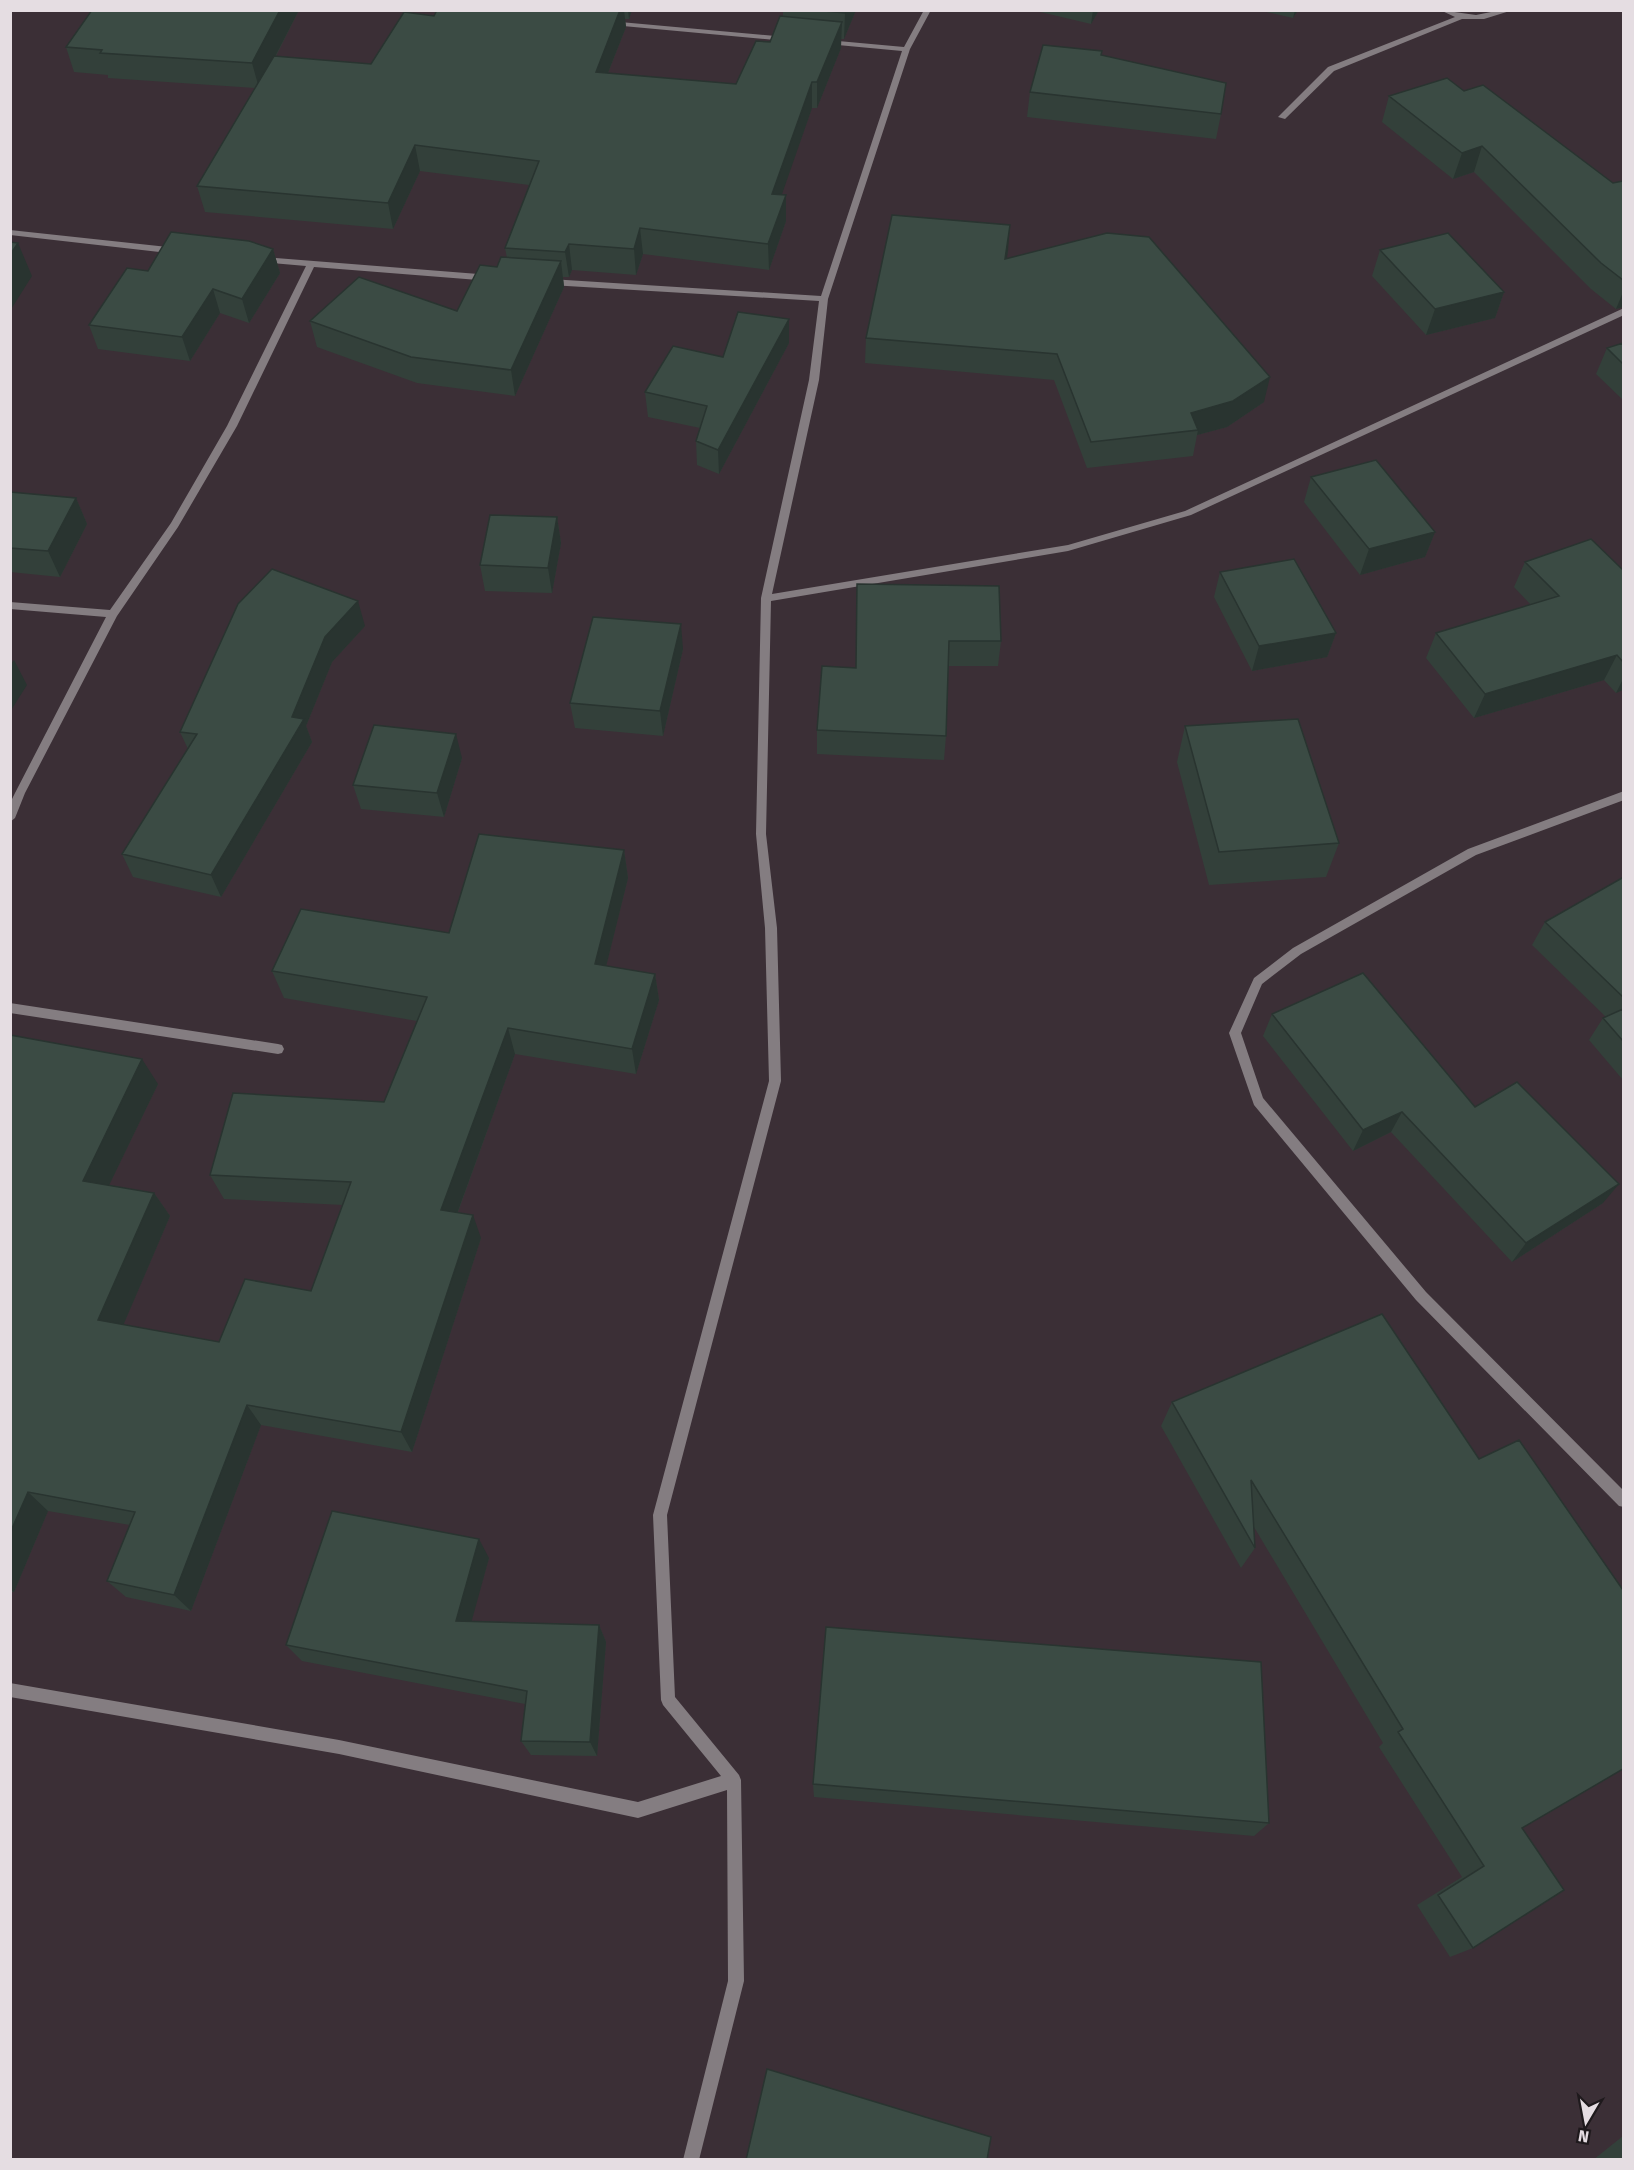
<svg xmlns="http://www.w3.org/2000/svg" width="1634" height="2170" font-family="'Fira Sans',sans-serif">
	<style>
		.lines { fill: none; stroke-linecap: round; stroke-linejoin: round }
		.service { fill: #847d81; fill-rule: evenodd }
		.minor { fill: #847d81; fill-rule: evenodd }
		.wall { fill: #33403a }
		.shaded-wall { fill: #293430 }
		.building { fill: #3b4b44; stroke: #293430; stroke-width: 1.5 }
	</style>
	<rect width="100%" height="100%" fill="#3b2f36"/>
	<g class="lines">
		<path class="service" d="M 10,1003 L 278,1044 L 282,1045 L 284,1049 L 282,1053 L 278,1054 L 10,1013 Z"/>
		<path class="minor" d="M 924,10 L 931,10 L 910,49 L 828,299 L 819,380 L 772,594 L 1068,545 L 1185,511 L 1624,308 L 1624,315 L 1191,515 L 1068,551 L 771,601 L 766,834 L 777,928 L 781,1081 L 667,1515 L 675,1697 L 739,1775 L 741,1780 L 744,1981 L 699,2160 L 683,2160 L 728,1981 L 727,1790 L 638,1818 L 339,1754 L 10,1697 L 10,1683 L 339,1740 L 638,1802 L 721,1776 L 663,1705 L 661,1700 L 653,1515 L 769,1081 L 765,928 L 756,834 L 761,598 L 809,380 L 819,301 L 550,285 L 546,282 L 550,279 L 821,296 L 902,51 L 827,44 L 823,42 L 827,40 L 904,47 Z
			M 1440,10 L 1476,15 L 1501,10 L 1513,10 L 1484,19 L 1462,19 L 1334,71 L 1285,119 L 1278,117 L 1328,67 L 1455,17 Z
			M 609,21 L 786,37 L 790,39 L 786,41 L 612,25 L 608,23 Z
			M 10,230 L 177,248 L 181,251 L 177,254 L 10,235 Z
			M 263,257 L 491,275 L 495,278 L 491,281 L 314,267 L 237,426 L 178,527 L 117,616 L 25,793 L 15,818 L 10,822 L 10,803 L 15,793 L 106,617 L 10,609 L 10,602 L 110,610 L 171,523 L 227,426 L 306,266 L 260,262 L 259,260 Z
			M 1624,791 L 1624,800 L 1476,855 L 1301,954 L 1262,984 L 1241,1033 L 1263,1098 L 1426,1292 L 1624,1491 L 1624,1507 L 1619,1506 L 1416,1300 L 1254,1105 L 1229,1033 L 1254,978 L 1293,948 L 1468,849 Z"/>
	</g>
	<path class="wall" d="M 92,10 L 299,10 L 276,56 L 371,64 L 434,16 L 437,10 L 632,10 L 629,19 L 625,19 L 626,27 L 608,73 L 736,84 L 770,42 L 783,16 L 783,10 L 856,10 L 844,39 L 841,39 L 841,48 L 817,108 L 812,108 L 781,195 L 786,221 L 769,270 L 643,254 L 636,275 L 572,270 L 569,277 L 563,277 L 564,287 L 515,396 L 417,383 L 317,347 L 310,321 L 457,311 L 507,258 L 505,248 L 529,185 L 420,171 L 393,229 L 205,212 L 197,186 L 255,88 L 108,78 L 108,75 L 74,72 L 66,47 Z
		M 1032,10 L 1099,10 L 1091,24 Z
		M 1258,10 L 1298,10 L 1293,18 Z
		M 1464,91 L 1613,183 L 1623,181 L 1623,307 L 1616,309 L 1591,289 L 1474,172 L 1453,179 L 1382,122 L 1389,96 Z
		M 1030,92 L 1221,114 L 1216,139 L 1027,117 Z
		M 273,249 L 280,273 L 249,323 L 220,313 L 190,361 L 98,349 L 89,325 L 148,271 Z
		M 1380,250 L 1504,292 L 1495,318 L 1426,335 L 1372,276 Z
		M 1008,251 L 1006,258 L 1264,402 L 1227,427 L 1197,435 L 1193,456 L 1087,468 L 1054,380 L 865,363 L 866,338 Z
		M 789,319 L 789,343 L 719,474 L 697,465 L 696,441 L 700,428 L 648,417 L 645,392 L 723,357 Z
		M 1623,343 L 1623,400 L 1596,374 L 1607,348 Z
		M 1311,477 L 1435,532 L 1425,557 L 1360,575 L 1304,502 Z
		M 10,492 L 76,498 L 87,524 L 60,577 L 10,572 Z
		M 557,517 L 561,543 L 552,593 L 485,591 L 480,565 Z
		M 1525,562 L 1623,570 L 1623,690 L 1616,693 L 1604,680 L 1474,718 L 1426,658 L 1436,633 L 1531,605 L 1514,587 Z
		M 1220,572 L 1336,633 L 1327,657 L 1252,671 L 1214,597 Z
		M 857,584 L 1001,641 L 998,666 L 948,666 L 946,736 L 944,760 L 817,754 L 817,730 L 856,668 Z
		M 365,626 L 332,662 L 306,726 L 312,742 L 221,897 L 133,877 L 122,854 L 188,749 L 180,732 Z
		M 683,649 L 663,736 L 575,728 L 570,703 Z
		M 1185,726 L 1339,843 L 1326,877 L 1209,885 L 1177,762 Z
		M 462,758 L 444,817 L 361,809 L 353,785 Z
		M 624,850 L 628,878 L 606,966 L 655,974 L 659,1000 L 636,1074 L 515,1054 L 458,1212 L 481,1238 L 412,1452 L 261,1425 L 191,1611 L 126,1597 L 107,1581 L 130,1525 L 48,1511 L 14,1592 L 10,1592 L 10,1035 L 158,1084 L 109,1185 L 154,1193 L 170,1216 L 123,1325 L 219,1342 L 311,1291 L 343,1205 L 224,1199 L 210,1175 L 384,1102 L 417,1021 L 284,998 L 272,971 L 449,933 Z
		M 1623,879 L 1623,1080 L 1589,1040 L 1603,1018 L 1606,1017 L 1532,945 L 1545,922 Z
		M 1272,1014 L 1475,1107 L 1603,1203 L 1512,1262 L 1391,1132 L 1353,1151 L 1263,1036 Z
		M 1382,1314 L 1522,1828 L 1473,1948 L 1450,1957 L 1417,1905 L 1462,1877 L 1379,1747 L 1383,1743 L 1254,1527 L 1255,1548 L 1241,1568 L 1161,1426 L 1172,1402 Z
		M 489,1558 L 471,1621 L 599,1625 L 606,1642 L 597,1756 L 531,1755 L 521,1741 L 525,1704 L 302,1661 L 286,1645 Z
		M 813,1784 L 1269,1823 L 1254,1836 L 814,1797 Z
		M 1623,2136 L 1623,2160 L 1593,2160 Z"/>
	<path class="shaded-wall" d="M 280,10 L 299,10 L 259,88 L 252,63 Z
		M 620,10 L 624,10 L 626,27 L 598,98 L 596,72 Z
		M 628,10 L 632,10 L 629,19 Z
		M 846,10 L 856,10 L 844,39 L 845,13 Z
		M 1093,10 L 1099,10 L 1091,24 Z
		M 1295,10 L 1298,10 L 1293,18 Z
		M 842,22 L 841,48 L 817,108 L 817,82 Z
		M 812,82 L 812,108 L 773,220 L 772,194 Z
		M 415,145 L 420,171 L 393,229 L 388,203 Z
		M 1482,146 L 1474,172 L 1453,179 L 1462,153 Z
		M 786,195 L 786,221 L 769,270 L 768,244 Z
		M 1010,225 L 1008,251 L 1003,285 L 1005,259 Z
		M 640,228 L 643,254 L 636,275 L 634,249 Z
		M 18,243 L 32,276 L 10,311 L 10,255 Z
		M 569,244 L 572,270 L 569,277 L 565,252 Z
		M 273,249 L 280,273 L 249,323 L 242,299 Z
		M 561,261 L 564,287 L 515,396 L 511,370 Z
		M 213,289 L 220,313 L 190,361 L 182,337 Z
		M 1504,292 L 1495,318 L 1426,335 L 1435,309 Z
		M 1623,292 L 1623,307 L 1616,309 Z
		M 789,319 L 789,343 L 719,474 L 718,450 Z
		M 1270,377 L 1264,402 L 1227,427 L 1197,435 L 1198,430 L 1191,413 Z
		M 76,498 L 87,524 L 60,577 L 48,551 Z
		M 557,517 L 561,543 L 552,593 L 548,568 Z
		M 1435,532 L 1425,557 L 1360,575 L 1369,549 Z
		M 358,601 L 365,626 L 332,662 L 306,726 L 312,742 L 221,897 L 211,875 L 292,717 L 325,637 Z
		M 681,624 L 683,649 L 663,736 L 660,711 Z
		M 1336,633 L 1327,657 L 1252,671 L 1259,646 Z
		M 1617,655 L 1604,680 L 1474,718 L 1485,694 Z
		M 14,660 L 27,685 L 10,712 L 10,665 Z
		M 1623,679 L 1623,690 L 1616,693 Z
		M 456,734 L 462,758 L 444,817 L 437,793 Z
		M 624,850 L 628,878 L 600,991 L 595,964 Z
		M 655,974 L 659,1000 L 636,1074 L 632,1049 Z
		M 508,1028 L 515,1054 L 450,1233 L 441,1210 Z
		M 142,1059 L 158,1084 L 100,1204 L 83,1181 Z
		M 1402,1112 L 1391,1132 L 1353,1151 L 1363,1130 Z
		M 1619,1184 L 1603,1203 L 1512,1262 L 1526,1243 Z
		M 154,1193 L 170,1216 L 116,1342 L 98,1320 Z
		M 473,1215 L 481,1238 L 412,1452 L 401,1432 Z
		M 247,1405 L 261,1425 L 191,1611 L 174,1595 Z
		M 28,1492 L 48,1511 L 14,1592 L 10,1590 L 10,1533 Z
		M 479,1539 L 489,1558 L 467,1638 L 456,1621 Z
		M 599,1625 L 606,1642 L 597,1756 L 590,1742 Z"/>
	<path class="building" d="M 92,10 L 280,10 L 252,63 L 100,53 L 102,50 L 66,47 Z
		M 437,10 L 620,10 L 596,72 L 736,84 L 756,41 L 770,42 L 780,16 L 842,22 L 817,82 L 812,82 L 772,194 L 786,195 L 768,244 L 640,228 L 634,249 L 569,244 L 565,252 L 505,248 L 539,161 L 415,145 L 388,203 L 197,186 L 274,56 L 371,64 L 404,12 L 434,16 Z
		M 813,10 L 846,10 L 845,13 Z
		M 1043,45 L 1102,51 L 1101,55 L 1226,83 L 1221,114 L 1030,92 Z
		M 1447,78 L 1464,91 L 1483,85 L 1613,183 L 1623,181 L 1623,280 L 1601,263 L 1482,146 L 1462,153 L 1389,96 Z
		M 892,215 L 1010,225 L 1005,259 L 1107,233 L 1149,237 L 1270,377 L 1233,401 L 1191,413 L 1198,430 L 1091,442 L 1057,354 L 866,338 Z
		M 171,232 L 249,241 L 273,249 L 242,299 L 213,289 L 182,337 L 89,325 L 127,268 L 148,271 Z
		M 1448,233 L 1504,292 L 1435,309 L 1380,250 Z
		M 10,242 L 18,243 L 10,255 Z
		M 501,257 L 561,261 L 511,370 L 411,357 L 310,321 L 359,277 L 457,311 L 480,265 L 497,267 Z
		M 738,312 L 789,319 L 718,450 L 696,441 L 707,406 L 645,392 L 673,346 L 723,357 Z
		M 1623,343 L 1623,364 L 1607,348 Z
		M 1376,460 L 1435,532 L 1369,549 L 1311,477 Z
		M 10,492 L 76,498 L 48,551 L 10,548 Z
		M 490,515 L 557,517 L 548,568 L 480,565 Z
		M 1591,539 L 1623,570 L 1623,662 L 1617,655 L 1485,694 L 1436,633 L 1559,596 L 1525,562 Z
		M 1294,559 L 1336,633 L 1259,646 L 1220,572 Z
		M 272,569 L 358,601 L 325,637 L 292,717 L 304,719 L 211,875 L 122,854 L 197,734 L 180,732 L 238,604 Z
		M 857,584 L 999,586 L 1001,641 L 949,641 L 946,736 L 817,730 L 822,666 L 856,668 Z
		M 593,617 L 681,624 L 660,711 L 570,703 Z
		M 1298,719 L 1339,843 L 1219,852 L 1185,726 Z
		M 374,725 L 456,734 L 437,793 L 353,785 Z
		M 479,834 L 624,850 L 595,964 L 655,974 L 632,1049 L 508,1028 L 441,1210 L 473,1215 L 401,1432 L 247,1405 L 174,1595 L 107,1581 L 135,1512 L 28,1492 L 10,1533 L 10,1035 L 142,1059 L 83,1181 L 154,1193 L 98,1320 L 219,1342 L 245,1279 L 311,1291 L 351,1182 L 210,1175 L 233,1093 L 384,1102 L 427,997 L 272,971 L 301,909 L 449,933 Z
		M 1622,878 L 1623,879 L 1623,997 L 1545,922 Z
		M 1363,973 L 1475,1107 L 1517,1082 L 1619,1184 L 1526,1243 L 1402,1112 L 1363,1130 L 1272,1014 Z
		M 1623,1009 L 1623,1041 L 1603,1018 Z
		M 1382,1314 L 1479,1459 L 1519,1440 L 1623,1590 L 1623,1769 L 1522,1828 L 1564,1890 L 1473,1948 L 1438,1895 L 1484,1866 L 1398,1732 L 1403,1729 L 1251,1480 L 1255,1548 L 1172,1402 Z
		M 332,1511 L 479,1539 L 456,1621 L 599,1625 L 590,1742 L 521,1741 L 527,1691 L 286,1645 Z
		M 826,1627 L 1261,1662 L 1269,1823 L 813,1784 Z
		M 767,2069 L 991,2137 L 987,2160 L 746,2160 Z"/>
	<rect width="1634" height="2170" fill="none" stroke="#e5dde2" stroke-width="24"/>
	<g transform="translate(1586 2122) rotate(190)" stroke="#1e191c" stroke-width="4.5" paint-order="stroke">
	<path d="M0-4.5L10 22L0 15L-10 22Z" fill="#e5dde2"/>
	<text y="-9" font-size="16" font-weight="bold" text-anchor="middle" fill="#e5dde2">N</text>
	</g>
</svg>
